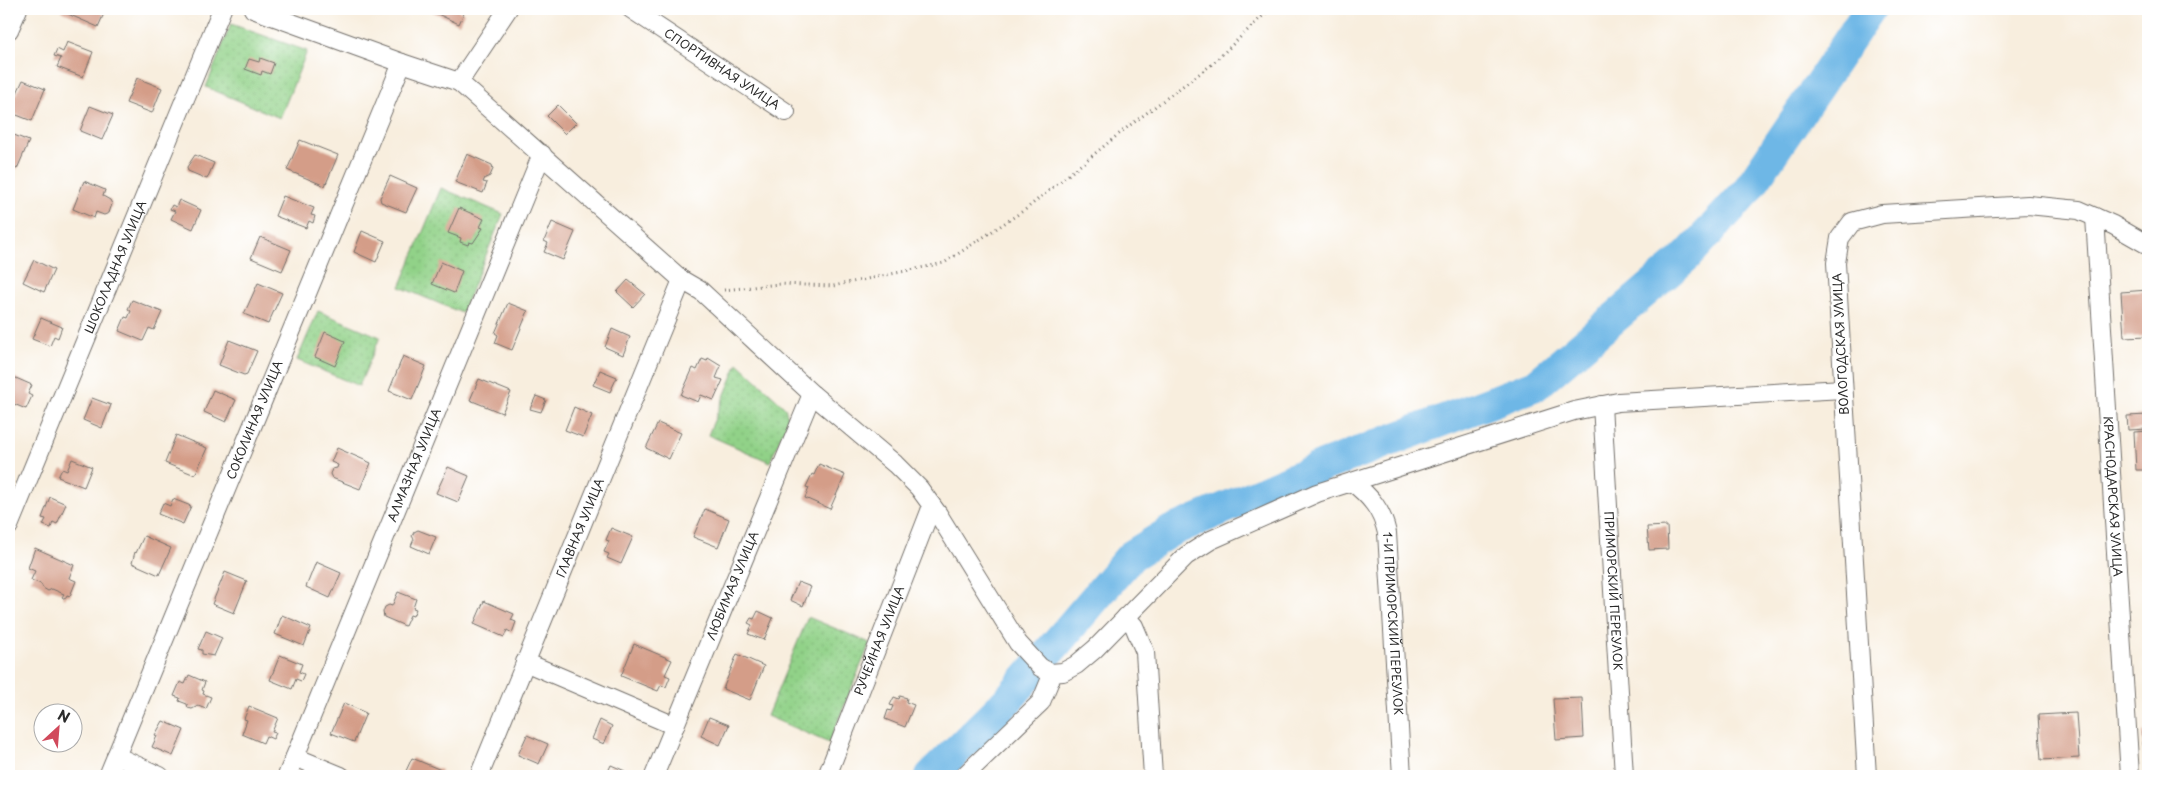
<svg xmlns="http://www.w3.org/2000/svg" width="2157" height="785" font-family="'Playpen Sans',sans-serif">
	<style>
		.grass { fill: url(#grass-dots); stroke: #5e7e5a }
		.lines { fill: none; stroke-linecap: round; stroke-linejoin: round }
		.river { stroke: #6eb7e6; stroke-width: 32 }
		.building { fill: #d49d88 }
		.street-casing { stroke: #736f6a; stroke-width: 20 }
		.path { stroke: #736f6a; stroke-width: 3; stroke-dasharray: 1 4; stroke-linecap: butt }
		.street { stroke: #fff; stroke-width: 18 }
		.labels { text-anchor: middle; stroke-width: 4.5; stroke-linejoin: round; paint-order: stroke }
		.street-label { font-size: 12px; fill: #2b2b2b; stroke: #fff }
	</style>
	<defs>
		<pattern id="grass-dots" width="8" height="8" patternUnits="userSpaceOnUse" patternTransform="scale(1.25)"><rect width="8" height="8" fill="#91d288"/><path d="M2 2h.1M6 6h.1" fill="none" stroke="#7db476" stroke-width="1.8" stroke-linecap="round"/></pattern>
	</defs>
	<rect width="100%" height="100%" fill="#fff"/>
	<filter id="ink" filterUnits="userSpaceOnUse"><feTurbulence type="fractalNoise" baseFrequency=".02" numOctaves="2"/><feDisplacementMap in="SourceGraphic" scale="10" xChannelSelector="R" yChannelSelector="G"/><feConvolveMatrix kernelMatrix="1 2 1 2 8 2 1 2 1" color-interpolation-filters="sRGB"/></filter>
	<filter id="wash" filterUnits="userSpaceOnUse"><feTurbulence type="fractalNoise" baseFrequency=".0096" numOctaves="4" result="noise"/><feDisplacementMap in="SourceGraphic" scale="20" xChannelSelector="R" yChannelSelector="G"/><feGaussianBlur stdDeviation="1.12" result="paint"/><feColorMatrix in="noise" values="0 0 0 0 0 0 0 0 0 0 0 0 0 0 0 0 0 1.4 0 .05"/><feComposite in="paint" operator="in"/></filter>
	<g filter="url(#wash)">
		<rect width="100%" height="100%" fill="#f8eede"/>
		<path class="grass" d="M 231,24 L 307,51 L 280,118 L 206,87 Z
			M 441,188 L 503,214 L 462,313 L 400,287 Z
			M 318,311 L 380,337 L 359,386 L 297,360 Z
			M 738,363 L 785,407 L 788,420 L 770,462 L 708,435 Z
			M 808,617 L 870,643 L 829,743 L 767,716 Z"/>
		<g class="lines">
			<path class="river" d="M 931,776 L 1006,702 L 1131,556 L 1171,531 L 1323,466 L 1536,385 L 1687,256 L 1747,191 L 1870,9"/>
		</g>
		<g id="blocks">
			<path class="building" d="M 62,9 L 106,9 L 98,27 L 61,11 Z
				M 427,9 L 460,9 L 459,11 L 464,13 L 459,24 Z
				M 67,42 L 93,52 L 83,77 L 57,67 L 61,58 L 54,56 L 57,49 L 63,52 Z
				M 260,58 L 274,63 L 270,74 L 262,71 L 261,75 L 245,69 L 249,59 L 259,62 Z
				M 137,78 L 162,88 L 152,113 L 126,103 Z
				M 23,80 L 45,89 L 32,121 L 9,112 L 9,106 L 14,93 L 16,95 Z
				M 558,105 L 576,123 L 565,134 L 547,116 Z
				M 90,106 L 113,115 L 102,140 L 80,131 Z
				M 9,133 L 29,141 L 17,169 L 9,165 Z
				M 300,140 L 338,155 L 325,186 L 287,170 Z
				M 467,154 L 492,165 L 493,169 L 490,176 L 485,178 L 483,182 L 487,183 L 483,193 L 455,182 Z
				M 195,155 L 214,163 L 207,179 L 188,171 L 187,167 Z
				M 390,176 L 417,188 L 406,212 L 381,202 L 380,198 Z
				M 84,181 L 105,190 L 103,196 L 110,200 L 112,204 L 109,213 L 104,215 L 96,212 L 94,218 L 73,209 Z
				M 283,196 L 314,208 L 311,215 L 315,216 L 313,223 L 309,221 L 306,228 L 275,216 Z
				M 179,200 L 201,210 L 193,229 L 171,219 L 175,211 L 170,209 L 172,205 L 176,207 Z
				M 459,208 L 484,219 L 480,227 L 483,228 L 473,243 L 469,242 L 468,245 L 460,242 L 461,238 L 448,233 Z
				M 552,222 L 575,232 L 563,260 L 544,252 L 548,243 L 544,241 Z
				M 362,231 L 385,241 L 376,262 L 354,252 Z
				M 260,237 L 291,250 L 282,271 L 251,258 Z
				M 34,260 L 54,270 L 44,292 L 23,282 Z
				M 441,262 L 462,271 L 454,293 L 432,284 Z
				M 628,280 L 645,294 L 633,307 L 617,292 Z
				M 258,283 L 282,293 L 268,324 L 244,314 Z
				M 2148,290 L 2148,336 L 2124,337 L 2121,292 Z
				M 132,300 L 162,312 L 154,330 L 149,328 L 143,341 L 119,331 L 125,317 L 128,318 L 131,311 L 128,309 Z
				M 508,303 L 528,311 L 512,350 L 495,343 L 498,335 L 495,333 Z
				M 41,318 L 62,327 L 58,338 L 54,336 L 50,346 L 32,339 Z
				M 612,329 L 630,337 L 623,355 L 605,347 Z
				M 325,332 L 345,341 L 335,366 L 315,357 Z
				M 229,340 L 257,351 L 247,374 L 244,375 L 219,365 Z
				M 403,356 L 426,366 L 412,400 L 389,391 Z
				M 708,358 L 721,366 L 716,378 L 723,380 L 714,400 L 701,395 L 698,402 L 681,395 L 693,368 L 697,370 L 702,359 L 707,361 Z
				M 600,370 L 617,377 L 610,392 L 593,385 Z
				M 9,375 L 32,385 L 28,394 L 32,396 L 26,409 L 9,402 Z
				M 479,379 L 511,392 L 502,413 L 470,400 Z
				M 213,390 L 236,400 L 226,422 L 204,412 Z
				M 536,396 L 546,400 L 541,412 L 530,409 Z
				M 92,398 L 111,405 L 102,428 L 83,420 Z
				M 574,407 L 592,415 L 583,437 L 565,430 Z
				M 2148,415 L 2148,429 L 2128,430 L 2127,416 Z
				M 658,423 L 681,433 L 669,459 L 646,448 Z
				M 2148,431 L 2148,470 L 2136,470 L 2134,432 Z
				M 176,435 L 207,448 L 195,475 L 165,463 Z
				M 337,448 L 371,463 L 360,489 L 332,478 L 330,474 L 332,469 L 337,468 L 338,465 L 331,462 Z
				M 72,459 L 92,467 L 84,487 L 58,477 L 62,469 L 67,471 Z
				M 819,464 L 845,475 L 830,509 L 805,498 L 809,488 L 806,487 L 812,474 L 814,475 Z
				M 448,467 L 469,476 L 458,502 L 436,493 Z
				M 50,497 L 66,504 L 57,524 L 53,522 L 51,528 L 43,525 L 46,519 L 42,518 Z
				M 173,499 L 191,506 L 183,524 L 158,514 L 163,503 L 170,506 Z
				M 705,509 L 729,519 L 718,547 L 693,537 Z
				M 1667,526 L 1668,549 L 1649,550 L 1647,527 Z
				M 611,528 L 633,537 L 621,564 L 607,558 L 609,554 L 604,552 L 609,541 L 606,540 Z
				M 418,530 L 436,537 L 429,554 L 411,546 L 414,539 L 412,536 L 414,532 Z
				M 144,536 L 171,548 L 159,575 L 132,563 L 135,552 L 136,553 Z
				M 35,548 L 74,565 L 69,578 L 76,581 L 70,596 L 67,595 L 65,599 L 62,597 L 64,594 L 52,589 L 48,591 L 43,588 L 41,584 L 31,580 L 35,571 L 28,568 Z
				M 316,562 L 341,573 L 330,598 L 306,587 Z
				M 225,572 L 247,581 L 234,613 L 212,604 Z
				M 798,582 L 811,587 L 803,606 L 790,600 Z
				M 398,592 L 416,599 L 413,608 L 416,609 L 413,616 L 410,615 L 405,626 L 384,617 L 383,612 L 385,607 L 389,605 L 392,606 Z
				M 484,601 L 514,614 L 511,620 L 516,622 L 512,633 L 507,630 L 504,637 L 474,624 Z
				M 758,611 L 773,618 L 764,640 L 748,634 L 752,625 L 748,623 L 751,618 L 754,619 Z
				M 282,615 L 311,628 L 304,646 L 275,634 Z
				M 206,631 L 222,638 L 214,656 L 202,654 L 202,650 L 198,649 Z
				M 634,644 L 672,660 L 665,675 L 670,677 L 666,687 L 661,685 L 658,691 L 621,676 Z
				M 737,654 L 764,666 L 750,700 L 723,689 Z
				M 280,655 L 302,664 L 299,672 L 304,674 L 301,681 L 296,679 L 292,689 L 270,680 Z
				M 189,675 L 205,682 L 202,690 L 204,691 L 203,694 L 211,697 L 206,709 L 198,706 L 192,709 L 188,708 L 187,704 L 179,701 L 180,698 L 174,696 L 180,682 L 185,684 Z
				M 900,696 L 907,698 L 906,702 L 914,705 L 905,727 L 885,719 L 888,710 L 891,711 L 893,706 L 890,705 L 894,697 L 899,699 Z
				M 1582,698 L 1584,738 L 1556,740 L 1553,699 Z
				M 344,703 L 366,713 L 354,742 L 331,733 Z
				M 249,706 L 278,718 L 272,732 L 276,733 L 273,739 L 266,736 L 263,743 L 242,734 L 247,720 L 244,719 Z
				M 2076,713 L 2079,758 L 2041,760 L 2038,715 Z
				M 709,717 L 729,725 L 720,745 L 701,736 Z
				M 600,720 L 612,726 L 604,744 L 592,739 Z
				M 163,721 L 184,730 L 173,756 L 152,747 L 157,736 L 155,735 Z
				M 2148,731 L 2148,752 L 2144,752 L 2142,732 Z
				M 527,735 L 548,744 L 539,764 L 518,755 Z
				M 412,758 L 441,770 L 438,776 L 413,776 L 405,773 Z
				M 611,765 L 625,771 L 625,776 L 606,776 Z"/>
		</g>
	</g>
	<g filter="url(#ink)">
		<use href="#blocks" fill-opacity="0" stroke="#736f6a" stroke-width="1"/>
		<g class="lines">
			<defs>
				<g id="street">
					<path d="M 253,9 L 402,63 L 459,82 L 682,280 L 701,291 L 812,394 L 895,464 L 919,488 L 938,514 L 1018,643 L 1040,667 L 1050,673 L 1063,672 L 1076,665 L 1095,649 L 1186,556 L 1211,540 L 1317,493 L 1574,411 L 1618,402 L 1843,389"/>
					<path id="s1" d="M 631,9 L 786,112"/>
					<path d="M 9,30 L 18,9"/>
					<path d="M 459,82 L 508,9"/>
					<path id="s2" d="M 2095,217 L 2130,776"/>
					<path id="s3" d="M 1602,405 L 1624,776"/>
					<path id="s4" d="M 1352,482 C 1370,496 1382,510 1387,533 L 1402,776"/>
					<path id="s5" d="M 9,526 L 222,9"/>
					<path d="M 1126,617 L 1134,626 L 1145,652 L 1153,776"/>
					<path d="M 525,662 L 675,726"/>
					<path d="M 116,756 L 160,776"/>
					<path d="M 295,757 L 341,776"/>
					<path id="s6" d="M 108,776 L 402,63"/>
					<path id="s7" d="M 287,776 L 542,154"/>
					<path id="s8" d="M 479,776 L 682,280"/>
					<path id="s9" d="M 654,776 L 812,394"/>
					<path id="s10" d="M 827,776 L 932,506"/>
					<path d="M 964,776 L 1041,702 L 1053,673"/>
					<path d="M 1867,776 L 1836,263 L 1840,238 L 1852,222 L 1882,214 L 2028,205 L 2079,210 L 2113,225 L 2148,245"/>
				</g>
			</defs>
			<use href="#street" class="street-casing"/>
			<path class="path" d="M 724,290 L 780,284 L 833,286 L 944,263 L 1026,209 L 1129,126 L 1211,65 L 1270,9"/>
			<use href="#street" class="street"/>
		</g>
	</g>
	<g class="labels">
		<g class="street-label">
			<text dy="4" stroke="none"><textPath href="#s1" startOffset="109">СПОРТИВНАЯ УЛИЦА</textPath></text>
			<text dy="4" stroke="none"><textPath href="#s5" startOffset="280">ШОКОЛАДНАЯ УЛИЦА</textPath></text>
			<text transform="translate(1841 344) rotate(-93)" y="4">ВОЛОГОДСКАЯ УЛИЦА</text>
			<text dy="4" stroke="none"><textPath href="#s6" startOffset="385">СОКОЛИНАЯ УЛИЦА</textPath></text>
			<text dy="4" stroke="none"><textPath href="#s7" startOffset="336">АЛМАЗНАЯ УЛИЦА</textPath></text>
			<text dy="4" stroke="none"><textPath href="#s2" startOffset="280">КРАСНОДАРСКАЯ УЛИЦА</textPath></text>
			<text dy="4" stroke="none"><textPath href="#s8" startOffset="268">ГЛАВНАЯ УЛИЦА</textPath></text>
			<text dy="4" stroke="none"><textPath href="#s9" startOffset="206">ЛЮБИМАЯ УЛИЦА</textPath></text>
			<text dy="4" stroke="none"><textPath href="#s3" startOffset="186">ПРИМОРСКИЙ ПЕРЕУЛОК</textPath></text>
			<text dy="4" stroke="none"><textPath href="#s4" startOffset="154">1-И ПРИМОРСКИЙ ПЕРЕУЛОК</textPath></text>
			<text dy="4" stroke="none"><textPath href="#s10" startOffset="145">РУЧЕЙНАЯ УЛИЦА</textPath></text>
		</g>
	</g>
	<rect width="2157" height="785" fill="none" stroke="#fff" stroke-width="30"/>
	<g transform="translate(58 728) rotate(26)"><circle r="24" fill="#ffffff" stroke="#aaaaaa"/>
	<path d="M0-4L9 19L0 12L-9 19Z" fill="#d1495b"/>
	<text y="-8" font-size="14" font-weight="bold" text-anchor="middle" fill="#2b2b2b">N</text>
	</g>
</svg>
